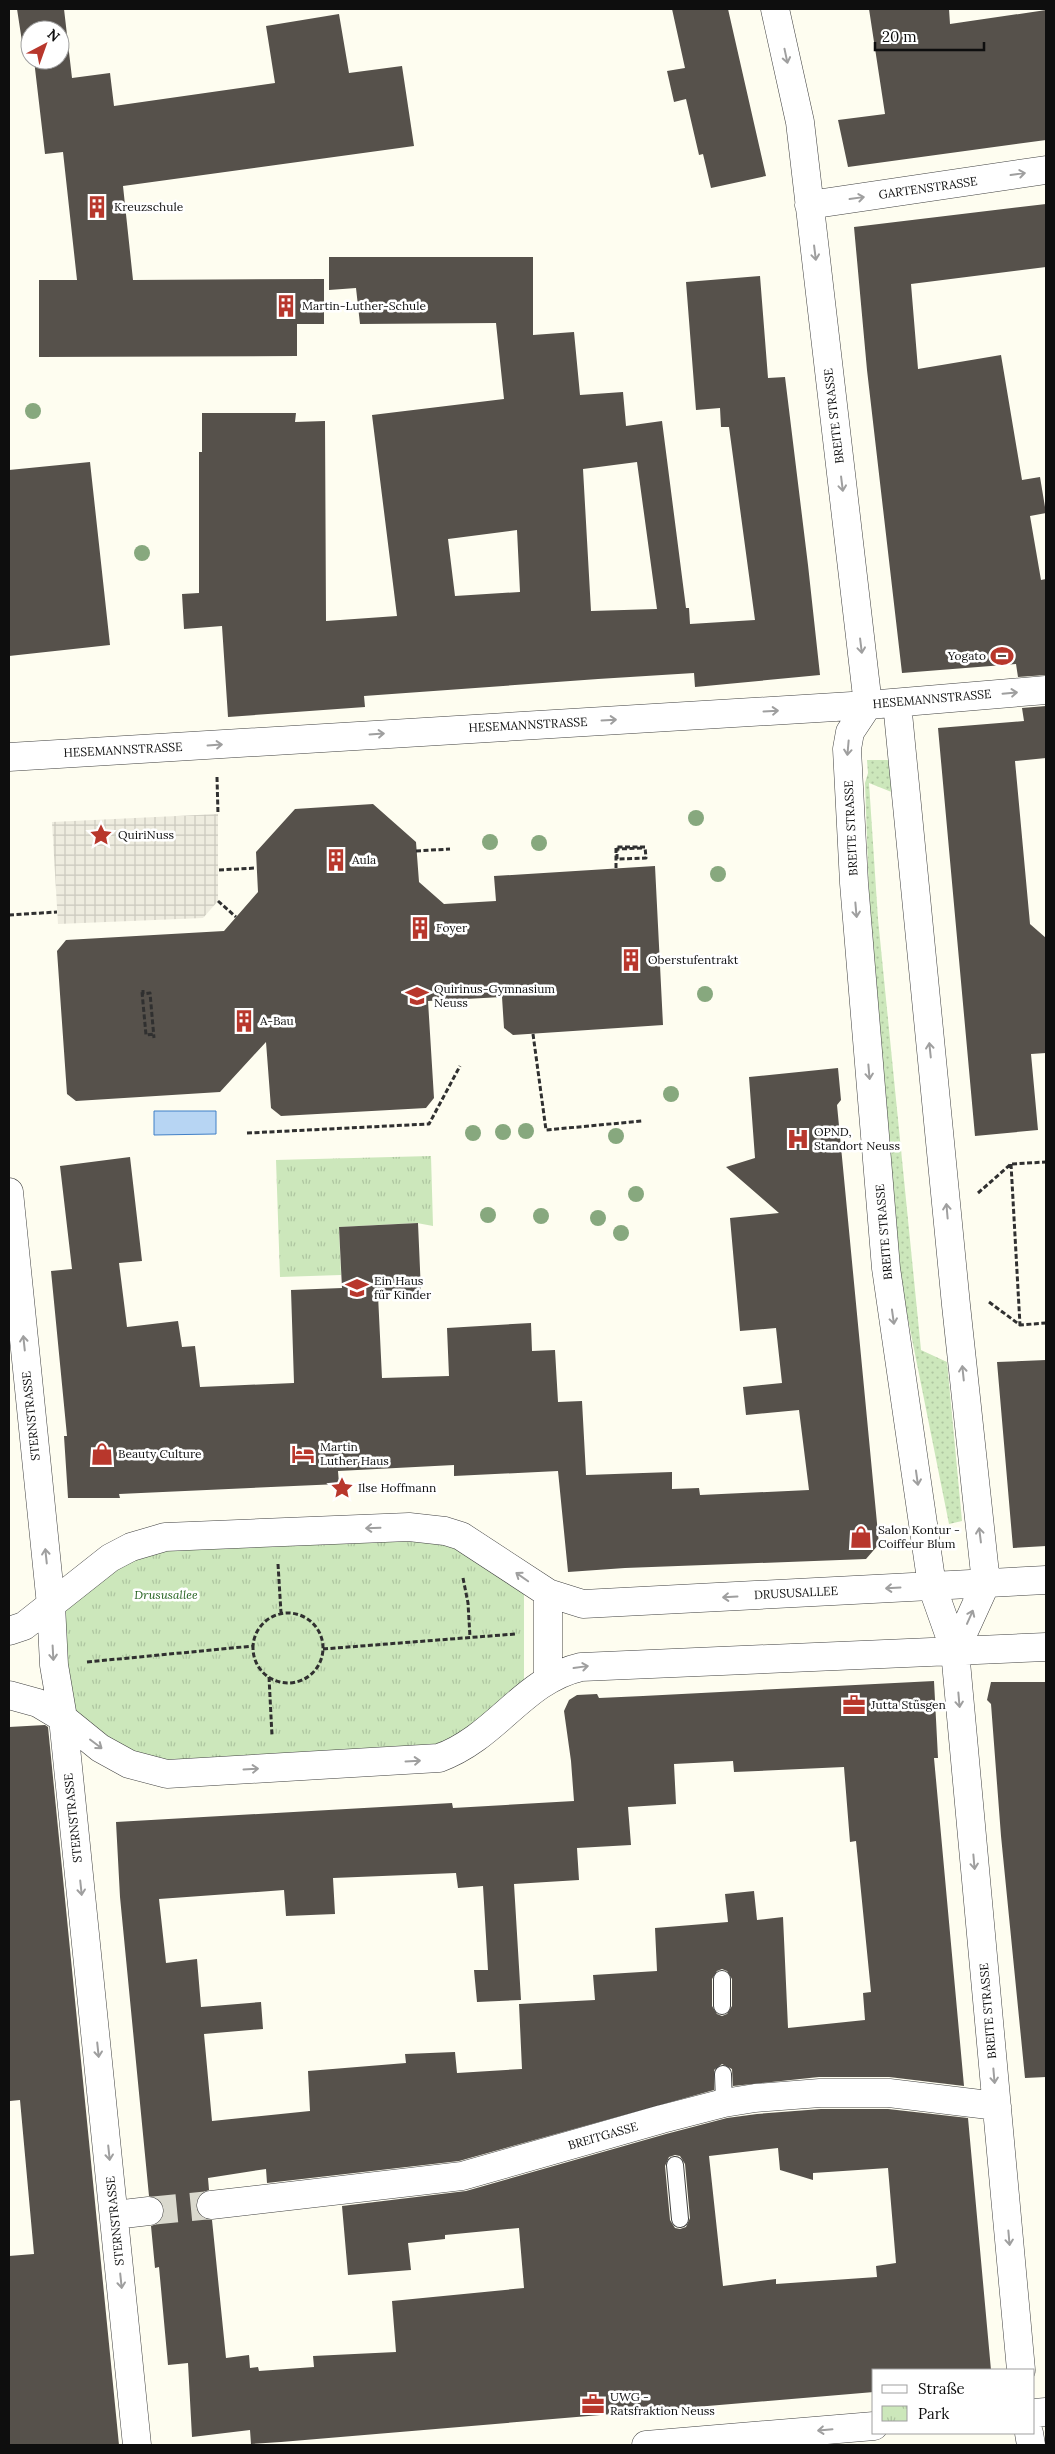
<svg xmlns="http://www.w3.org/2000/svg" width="1055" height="2454" font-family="Lora,serif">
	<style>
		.grass { fill: url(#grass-dots) }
		.park { fill: url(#park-tufts) }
		.plaza { fill: url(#plaza-grid) }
		.water { fill: #b7d5f3; stroke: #4180c7 }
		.building { fill: #56514b; fill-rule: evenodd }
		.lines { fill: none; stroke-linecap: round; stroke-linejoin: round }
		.minor-tunnel { stroke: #dad9ce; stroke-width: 28; stroke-dasharray: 28 14; stroke-linecap: butt }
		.service-casing { stroke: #414141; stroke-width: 18 }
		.minor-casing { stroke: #414141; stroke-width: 29 }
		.path { stroke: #303030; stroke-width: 3; stroke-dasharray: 5 2.5; stroke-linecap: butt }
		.service { stroke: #fff; stroke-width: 16 }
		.minor { stroke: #fff; stroke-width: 28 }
		.tree { fill: #87a87e }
		.oneway { stroke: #9f9f9f }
		.labels { text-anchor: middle; stroke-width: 5; stroke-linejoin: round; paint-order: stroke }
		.street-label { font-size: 12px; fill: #0e0e0e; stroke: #fff }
		.poi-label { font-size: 12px; fill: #0e0e0e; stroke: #fff; text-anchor: start }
		.park-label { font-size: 12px; font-style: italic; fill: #266321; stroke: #fff }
	</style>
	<defs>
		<pattern id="grass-dots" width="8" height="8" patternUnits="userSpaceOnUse" patternTransform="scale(1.25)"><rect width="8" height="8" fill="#cce7bb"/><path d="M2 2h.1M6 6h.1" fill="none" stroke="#aec5a0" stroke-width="1.8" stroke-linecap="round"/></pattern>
		<pattern id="park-tufts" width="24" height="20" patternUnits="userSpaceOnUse" patternTransform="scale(1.25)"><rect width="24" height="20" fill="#cce7bb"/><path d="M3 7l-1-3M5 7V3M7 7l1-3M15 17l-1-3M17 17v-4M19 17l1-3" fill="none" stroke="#aec5a0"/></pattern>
		<pattern id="plaza-grid" width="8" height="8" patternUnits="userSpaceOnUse" patternTransform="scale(1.25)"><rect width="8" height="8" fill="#eeecdf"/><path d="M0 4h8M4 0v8" fill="none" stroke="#cbc9be"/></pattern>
	</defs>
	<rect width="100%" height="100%" fill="#fefdf0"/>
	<path class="grass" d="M 867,760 L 891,760 L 894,793 L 869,783 L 878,919 L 921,1350 L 947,1362 L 962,1521 L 949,1524 L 902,1289 L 878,1028 L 870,922 L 865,783 L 868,773 Z"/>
	<path class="park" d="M 431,1156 L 433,1226 L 417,1223 L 339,1227 L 341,1275 L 280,1277 L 276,1160 Z
		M 440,1534 L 524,1583 L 524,1693 L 453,1750 L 138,1762 L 71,1715 L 60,1608 L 131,1549 Z"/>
	<path class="plaza" d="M 218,814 L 218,901 L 203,918 L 58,924 L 52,822 Z"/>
	<path class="water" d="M 154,1111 L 216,1111 L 216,1134 L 154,1135 Z"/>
	<path class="building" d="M 17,9 L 64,9 L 72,78 L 110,73 L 114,106 L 275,83 L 266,26 L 339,14 L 349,73 L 402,66 L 414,146 L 123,186 L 133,280 L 324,279 L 324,324 L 297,324 L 297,356 L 39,357 L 39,280 L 77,280 L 63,152 L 45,154 L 34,60 L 60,60 L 60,30 L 30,30 L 30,47 L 23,48 Z
		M 672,9 L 728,9 L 766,176 L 711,188 L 703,154 L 699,155 L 686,99 L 674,102 L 667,71 L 685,68 Z
		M 869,9 L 949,9 L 950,24 L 1046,10 L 1046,140 L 848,167 L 838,120 L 885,114 Z
		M 1046,204 L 1046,267 L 911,284 L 918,369 L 1001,355 L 1022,480 L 1040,477 L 1046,513 L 1030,516 L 1041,580 L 1046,579 L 1046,675 L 1018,677 L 1016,664 L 902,673 L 867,370 L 854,227 Z
		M 329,257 L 533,257 L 533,335 L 574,332 L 580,395 L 623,392 L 626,426 L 662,421 L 686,608 L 689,608 L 690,624 L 755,620 L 729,427 L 721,427 L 720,408 L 696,410 L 686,282 L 760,276 L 768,378 L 785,377 L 808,565 L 820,675 L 695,687 L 694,673 L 598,679 L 364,696 L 365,707 L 228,717 L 222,626 L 184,629 L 182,594 L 199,593 L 199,452 L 202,452 L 202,413 L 296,413 L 295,422 L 325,421 L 326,621 L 397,616 L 372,415 L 504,399 L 496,323 L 360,324 L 356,288 L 329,290 ZM 637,462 L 657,609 L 591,611 L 583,469 ZM 517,530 L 520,592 L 455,596 L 448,539 Z
		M 90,462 L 110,645 L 9,656 L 9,470 Z
		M 1046,706 L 1046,758 L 1015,761 L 1030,924 L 1046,938 L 1046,1053 L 1031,1054 L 1038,1130 L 975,1136 L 938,728 L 1024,721 L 1022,708 Z
		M 373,804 L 416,842 L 419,882 L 444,904 L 496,901 L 494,876 L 655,866 L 663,1025 L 513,1035 L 504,1028 L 502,997 L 428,1001 L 434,1098 L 426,1108 L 281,1116 L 271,1108 L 266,1042 L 220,1092 L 76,1101 L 67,1094 L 57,951 L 66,940 L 224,931 L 258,892 L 256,852 L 295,809 Z
		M 838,1068 L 841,1100 L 837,1105 L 879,1544 L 866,1559 L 625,1568 L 568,1572 L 558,1471 L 454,1476 L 454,1465 L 338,1471 L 339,1484 L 119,1494 L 120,1498 L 68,1498 L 64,1436 L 67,1436 L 51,1271 L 72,1269 L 60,1166 L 130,1157 L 142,1261 L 119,1263 L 127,1327 L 178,1321 L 182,1347 L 195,1346 L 200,1387 L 294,1383 L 291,1290 L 342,1288 L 339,1227 L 418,1223 L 421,1292 L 378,1295 L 382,1378 L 449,1376 L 447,1328 L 531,1323 L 532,1351 L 555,1350 L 558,1402 L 582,1401 L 586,1475 L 672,1472 L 672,1489 L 699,1488 L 700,1495 L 809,1490 L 799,1410 L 746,1415 L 743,1387 L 782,1383 L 776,1328 L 740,1331 L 730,1218 L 779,1213 L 726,1167 L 755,1158 L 749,1077 Z
		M 1046,1360 L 1046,1546 L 1013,1548 L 997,1362 Z
		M 934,1681 L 938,1758 L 934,1758 L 964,2086 L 889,2077 L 819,2077 L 733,2086 L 732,2069 L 722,2064 L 714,2070 L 714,2090 L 459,2161 L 267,2183 L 266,2169 L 208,2178 L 209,2190 L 201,2193 L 197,2199 L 195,2206 L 199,2215 L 204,2219 L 212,2220 L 226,2358 L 249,2355 L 250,2368 L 258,2367 L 259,2371 L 314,2367 L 313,2356 L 396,2352 L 392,2301 L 524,2288 L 519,2228 L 445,2235 L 445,2239 L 408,2243 L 411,2270 L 348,2275 L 342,2206 L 466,2191 L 666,2134 L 727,2118 L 757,2114 L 821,2109 L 888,2109 L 968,2118 L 991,2370 L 874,2370 L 874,2392 L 281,2442 L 251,2444 L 250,2430 L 192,2437 L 188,2363 L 168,2365 L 159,2267 L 155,2268 L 151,2226 L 159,2223 L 163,2218 L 165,2210 L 161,2201 L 149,2196 L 120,1897 L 116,1822 L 452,1803 L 453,1808 L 574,1801 L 571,1761 L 564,1711 L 569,1700 L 577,1695 L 597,1694 L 599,1698 L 643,1696 ZM 733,1761 L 734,1772 L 844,1767 L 850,1842 L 856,1841 L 871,1992 L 863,1993 L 865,2020 L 788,2028 L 783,1917 L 757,1920 L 754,1891 L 725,1894 L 728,1922 L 655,1928 L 657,1971 L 593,1975 L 595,2000 L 519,2004 L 522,2069 L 457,2073 L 455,2052 L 405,2054 L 406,2063 L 308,2071 L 310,2111 L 212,2121 L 204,2034 L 263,2029 L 261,2002 L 201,2007 L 197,1959 L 166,1963 L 159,1899 L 284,1890 L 286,1916 L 335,1914 L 333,1878 L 456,1873 L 458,1888 L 483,1886 L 488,1970 L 474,1970 L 477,2002 L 521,2000 L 514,1884 L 579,1880 L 577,1848 L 631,1845 L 628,1807 L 676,1804 L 674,1764 ZM 722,1969 L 727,1971 L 732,1979 L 732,2006 L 727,2014 L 722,2016 L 717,2014 L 712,2006 L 712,1979 L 717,1971 ZM 778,2148 L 780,2170 L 813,2180 L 813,2173 L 888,2168 L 896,2263 L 876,2266 L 877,2277 L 776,2284 L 776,2279 L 723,2286 L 709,2156 ZM 675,2155 L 680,2156 L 685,2164 L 690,2218 L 686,2227 L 680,2229 L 675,2228 L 670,2220 L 665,2166 L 669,2157 Z
		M 991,1682 L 1046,1682 L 1046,2077 L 1025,2078 L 1001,1836 L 991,1704 L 987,1700 Z
		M 45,1725 L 48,1727 L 119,2445 L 9,2445 L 9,2256 L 34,2254 L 20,2100 L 10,2101 L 9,2087 L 9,1727 Z"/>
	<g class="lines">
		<path class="minor-tunnel" d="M 149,2211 L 211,2205"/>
		<defs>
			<path id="service" d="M 722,1979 L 722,2006
				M 723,2074 L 724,2103
				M 675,2165 L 680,2219"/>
			<path id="minor" d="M 775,9 L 800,122 L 868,705 L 850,732 L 847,749 L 854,883 L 886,1268 L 932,1586 L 955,1651 L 1021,2370
				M 809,205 L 1046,170
				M 897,703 L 956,1305 L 986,1583 L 955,1651
				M 9,757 L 868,705 L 1046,690
				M 9,1192 L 51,1605 L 54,1665 L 63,1718 L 137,2445
				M 548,1593 L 548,1678
				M 9,1631 L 24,1626 L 110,1558 L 131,1547 L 165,1537 L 409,1527 L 445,1531 L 461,1536 L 548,1593 L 583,1604 L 1046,1580
				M 9,1695 L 38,1703 L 63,1718 L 100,1748 L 129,1764 L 167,1774 L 439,1758 C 497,1737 523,1680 581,1667 L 1046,1647
				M 211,2205 L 462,2176 L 662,2119 L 724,2103 L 755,2098 L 820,2093 L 889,2093 L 997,2106
				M 115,2215 L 149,2211
				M 1034,2413 L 1046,2412
				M 1029,2433 L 1031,2445
				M 646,2445 L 874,2426"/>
		</defs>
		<use href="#service" class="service-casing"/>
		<use href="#minor" class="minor-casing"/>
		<path class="path" d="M 217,777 L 218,814
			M 416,851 L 450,849
			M 616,868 L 616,847 L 645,847 L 646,858 L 617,859 L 617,849 L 644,848
			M 219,870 L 256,868
			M 218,901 L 236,917
			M 9,915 L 57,912
			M 143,990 L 143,994 L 150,993 L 154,1038
			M 142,992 L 146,1035 L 154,1034
			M 533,1034 L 546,1130 L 642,1121
			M 247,1133 L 429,1124 L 460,1066
			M 1011,1164 L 1020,1325
			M 978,1193 L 1011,1164 L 1046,1162
			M 989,1302 L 1020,1325 L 1046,1323
			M 278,1564 L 281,1613
			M 463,1578 L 468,1603 L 470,1637
			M253 1648a35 35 0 1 1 70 0a35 35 0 1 1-70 0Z
			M 323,1649 L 515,1634
			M 87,1662 L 253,1646
			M 269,1677 L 272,1736"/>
		<use href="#service" class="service"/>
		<use href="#minor" class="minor"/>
	</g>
	<g class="tree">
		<circle cx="33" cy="411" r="8"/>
		<circle cx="142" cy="553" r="8"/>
		<circle cx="696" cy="818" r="8"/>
		<circle cx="490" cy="842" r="8"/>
		<circle cx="539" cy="843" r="8"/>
		<circle cx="718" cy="874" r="8"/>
		<circle cx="705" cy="994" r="8"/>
		<circle cx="671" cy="1094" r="8"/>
		<circle cx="526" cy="1131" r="8"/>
		<circle cx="503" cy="1132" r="8"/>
		<circle cx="473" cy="1133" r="8"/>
		<circle cx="616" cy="1136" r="8"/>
		<circle cx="636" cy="1194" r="8"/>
		<circle cx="488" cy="1215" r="8"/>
		<circle cx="541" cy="1216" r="8"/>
		<circle cx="598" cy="1218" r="8"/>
		<circle cx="621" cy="1233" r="8"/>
	</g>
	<defs><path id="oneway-shaft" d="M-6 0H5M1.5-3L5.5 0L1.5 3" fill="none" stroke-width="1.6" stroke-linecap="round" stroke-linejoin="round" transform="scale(1.25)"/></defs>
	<g class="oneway">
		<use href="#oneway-shaft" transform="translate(786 56) rotate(78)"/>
		<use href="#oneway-shaft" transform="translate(1018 174) rotate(-8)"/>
		<use href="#oneway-shaft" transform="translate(857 198) rotate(-8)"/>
		<use href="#oneway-shaft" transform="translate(815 253) rotate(83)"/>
		<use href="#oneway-shaft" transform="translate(842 484) rotate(83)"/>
		<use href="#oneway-shaft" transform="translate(861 646) rotate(83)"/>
		<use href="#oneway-shaft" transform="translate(1010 693) rotate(-5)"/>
		<use href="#oneway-shaft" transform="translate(771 711) rotate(-3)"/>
		<use href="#oneway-shaft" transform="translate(609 720) rotate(-3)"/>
		<use href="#oneway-shaft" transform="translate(377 734) rotate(-4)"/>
		<use href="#oneway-shaft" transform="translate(215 745) rotate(-4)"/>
		<use href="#oneway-shaft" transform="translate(848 748) rotate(95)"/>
		<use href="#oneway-shaft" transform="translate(856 910) rotate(85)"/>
		<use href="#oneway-shaft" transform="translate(930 1050) rotate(-96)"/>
		<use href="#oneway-shaft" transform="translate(869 1072) rotate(85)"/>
		<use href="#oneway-shaft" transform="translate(947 1211) rotate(-95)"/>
		<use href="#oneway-shaft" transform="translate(893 1317) rotate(82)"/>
		<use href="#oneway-shaft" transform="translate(24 1343) rotate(-96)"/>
		<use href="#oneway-shaft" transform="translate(963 1373) rotate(-96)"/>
		<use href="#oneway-shaft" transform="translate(917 1478) rotate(82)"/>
		<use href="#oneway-shaft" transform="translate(373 1528) rotate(178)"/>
		<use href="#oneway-shaft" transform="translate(980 1535) rotate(-97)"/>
		<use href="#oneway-shaft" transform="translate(46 1556) rotate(-96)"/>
		<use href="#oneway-shaft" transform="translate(522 1577) rotate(-145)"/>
		<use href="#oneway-shaft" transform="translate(893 1588) rotate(177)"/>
		<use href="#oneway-shaft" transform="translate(730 1597) rotate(177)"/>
		<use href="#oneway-shaft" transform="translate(970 1617) rotate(-66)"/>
		<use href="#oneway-shaft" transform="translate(53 1653) rotate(87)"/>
		<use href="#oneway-shaft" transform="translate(581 1667) rotate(-8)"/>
		<use href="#oneway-shaft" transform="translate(959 1700) rotate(85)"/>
		<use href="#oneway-shaft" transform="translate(96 1744) rotate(37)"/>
		<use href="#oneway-shaft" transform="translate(413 1761) rotate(-3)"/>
		<use href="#oneway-shaft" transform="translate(251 1769) rotate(-3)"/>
		<use href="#oneway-shaft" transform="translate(974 1862) rotate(85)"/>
		<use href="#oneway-shaft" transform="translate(81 1888) rotate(84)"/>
		<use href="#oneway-shaft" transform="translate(98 2050) rotate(84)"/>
		<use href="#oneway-shaft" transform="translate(994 2076) rotate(85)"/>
		<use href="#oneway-shaft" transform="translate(109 2153) rotate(84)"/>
		<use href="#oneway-shaft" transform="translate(1009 2238) rotate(85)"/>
		<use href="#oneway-shaft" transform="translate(121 2281) rotate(84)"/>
		<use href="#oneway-shaft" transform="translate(825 2430) rotate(175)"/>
	</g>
	<defs>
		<symbol id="building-bare" viewBox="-9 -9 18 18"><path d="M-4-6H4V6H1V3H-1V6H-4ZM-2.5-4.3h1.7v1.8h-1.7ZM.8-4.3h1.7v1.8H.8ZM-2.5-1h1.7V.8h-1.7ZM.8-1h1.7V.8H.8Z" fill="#b8372c" stroke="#fff" stroke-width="2.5" paint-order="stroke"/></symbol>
		<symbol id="stadium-bare" viewBox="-9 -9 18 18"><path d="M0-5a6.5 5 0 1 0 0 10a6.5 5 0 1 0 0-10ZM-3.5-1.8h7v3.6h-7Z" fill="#b8372c" stroke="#fff" stroke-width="2.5" paint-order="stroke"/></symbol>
		<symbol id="sight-bare" viewBox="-9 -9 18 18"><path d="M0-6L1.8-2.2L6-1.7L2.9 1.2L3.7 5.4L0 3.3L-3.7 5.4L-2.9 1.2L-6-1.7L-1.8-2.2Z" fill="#b8372c" stroke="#fff" stroke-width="2.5" paint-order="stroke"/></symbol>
		<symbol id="school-bare" viewBox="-9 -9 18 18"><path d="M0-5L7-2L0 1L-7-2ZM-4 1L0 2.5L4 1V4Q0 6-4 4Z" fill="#b8372c" stroke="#fff" stroke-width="2.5" paint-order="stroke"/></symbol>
		<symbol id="hospital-bare" viewBox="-9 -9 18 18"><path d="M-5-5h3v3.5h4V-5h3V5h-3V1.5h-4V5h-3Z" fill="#b8372c" stroke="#fff" stroke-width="2.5" paint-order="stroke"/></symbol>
		<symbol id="shop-bare" viewBox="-9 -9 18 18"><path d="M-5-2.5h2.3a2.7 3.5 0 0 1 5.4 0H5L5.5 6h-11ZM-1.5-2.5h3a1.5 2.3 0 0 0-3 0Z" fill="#b8372c" stroke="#fff" stroke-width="2.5" paint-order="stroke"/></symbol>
		<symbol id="hotel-bare" viewBox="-9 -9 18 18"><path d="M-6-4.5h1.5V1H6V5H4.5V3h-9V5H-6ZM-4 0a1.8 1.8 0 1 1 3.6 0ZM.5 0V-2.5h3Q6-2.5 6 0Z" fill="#b8372c" stroke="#fff" stroke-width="2.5" paint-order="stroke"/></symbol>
		<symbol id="office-bare" viewBox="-9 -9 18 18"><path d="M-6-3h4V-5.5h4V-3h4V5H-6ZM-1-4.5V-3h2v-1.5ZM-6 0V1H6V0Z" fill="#b8372c" stroke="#fff" stroke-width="2.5" paint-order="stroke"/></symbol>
	</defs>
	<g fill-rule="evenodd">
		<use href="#building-bare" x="81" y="191" width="32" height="32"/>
		<use href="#building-bare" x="270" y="290" width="32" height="32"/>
		<use href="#stadium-bare" x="986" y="640" width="32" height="32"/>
		<use href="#sight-bare" x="85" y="819" width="32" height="32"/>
		<use href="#building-bare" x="320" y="844" width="32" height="32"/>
		<use href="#building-bare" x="404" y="912" width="32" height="32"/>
		<use href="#building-bare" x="615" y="944" width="32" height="32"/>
		<use href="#school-bare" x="401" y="980" width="32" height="32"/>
		<use href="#building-bare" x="228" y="1005" width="32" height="32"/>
		<use href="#hospital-bare" x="782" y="1123" width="32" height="32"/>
		<use href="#school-bare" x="341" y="1272" width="32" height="32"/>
		<use href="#shop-bare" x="86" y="1438" width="32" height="32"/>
		<use href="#hotel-bare" x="287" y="1438" width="32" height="32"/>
		<use href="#sight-bare" x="326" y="1472" width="32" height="32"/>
		<use href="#shop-bare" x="845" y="1521" width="32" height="32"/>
		<use href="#office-bare" x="838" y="1689" width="32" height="32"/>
		<use href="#office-bare" x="577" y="2388" width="32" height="32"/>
	</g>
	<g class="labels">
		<g class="street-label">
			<text transform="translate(928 188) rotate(-8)" y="4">GARTENSTRASSE</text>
			<text transform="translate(834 416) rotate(-97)" y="4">BREITE STRASSE</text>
			<text transform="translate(932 699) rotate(-5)" y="4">HESEMANNSTRASSE</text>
			<text transform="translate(528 725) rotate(-3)" y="4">HESEMANNSTRASSE</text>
			<text transform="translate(123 750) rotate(-3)" y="4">HESEMANNSTRASSE</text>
			<text transform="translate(851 828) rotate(-93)" y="4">BREITE STRASSE</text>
			<text transform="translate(884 1232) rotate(-95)" y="4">BREITE STRASSE</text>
			<text transform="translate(31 1416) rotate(-96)" y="4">STERNSTRASSE</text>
			<text transform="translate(796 1593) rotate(-3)" y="4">DRUSUSALLEE</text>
			<text transform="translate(73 1818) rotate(-96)" y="4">STERNSTRASSE</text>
			<text transform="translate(988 2011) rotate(-95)" y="4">BREITE STRASSE</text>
			<text transform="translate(603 2136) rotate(-16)" y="4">BREITGASSE</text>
			<text transform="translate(115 2221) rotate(-96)" y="4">STERNSTRASSE</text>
		</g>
		<g class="poi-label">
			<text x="114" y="211">Kreuzschule</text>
			<text x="302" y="310">Martin-Luther-Schule</text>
			<text x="986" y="660" text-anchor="end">Yogato</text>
			<text x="118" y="839">QuiriNuss</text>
			<text x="352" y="864">Aula</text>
			<text x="436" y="932">Foyer</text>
			<text x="648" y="964">Oberstufentrakt</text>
			<text x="434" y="993">Quirinus-Gymnasium<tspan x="434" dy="14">Neuss</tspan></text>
			<text x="260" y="1025">A-Bau</text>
			<text x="814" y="1136">OPND,<tspan x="814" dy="14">Standort Neuss</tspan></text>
			<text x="374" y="1285">Ein Haus<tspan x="374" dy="14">für Kinder</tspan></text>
			<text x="320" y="1451">Martin<tspan x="320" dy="14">Luther Haus</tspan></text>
			<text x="118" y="1458">Beauty Culture</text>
			<text x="358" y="1492">Ilse Hoffmann</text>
			<text x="878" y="1534">Salon Kontur -<tspan x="878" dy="14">Coiffeur Blum</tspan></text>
			<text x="871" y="1709">Jutta Stüsgen</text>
			<text x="610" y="2401">UWG -<tspan x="610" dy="14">Ratsfraktion Neuss</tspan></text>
		</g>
		<g class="park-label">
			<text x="166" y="1599">Drususallee</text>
		</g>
	</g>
	<rect width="1055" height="2454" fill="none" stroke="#0e0e0e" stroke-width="20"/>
	<rect x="872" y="2369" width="162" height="65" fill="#ffffff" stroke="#9f9f9f"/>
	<rect x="882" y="2385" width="25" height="8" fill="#ffffff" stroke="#9f9f9f"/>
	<text x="918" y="2394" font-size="15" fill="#0e0e0e">Straße</text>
	<rect x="882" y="2406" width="25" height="15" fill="url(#park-tufts)" stroke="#9f9f9f"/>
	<text x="918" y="2419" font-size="15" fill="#0e0e0e">Park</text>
	<g transform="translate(45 45) rotate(41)"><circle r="24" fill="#ffffff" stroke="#9f9f9f"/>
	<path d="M0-4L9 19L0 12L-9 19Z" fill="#b8372c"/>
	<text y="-8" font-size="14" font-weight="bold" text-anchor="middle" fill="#0e0e0e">N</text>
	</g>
	<path d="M875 42v8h109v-8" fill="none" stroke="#0e0e0e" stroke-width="2.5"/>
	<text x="882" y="42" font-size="15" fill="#0e0e0e" stroke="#ffffff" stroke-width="4" paint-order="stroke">20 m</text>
</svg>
